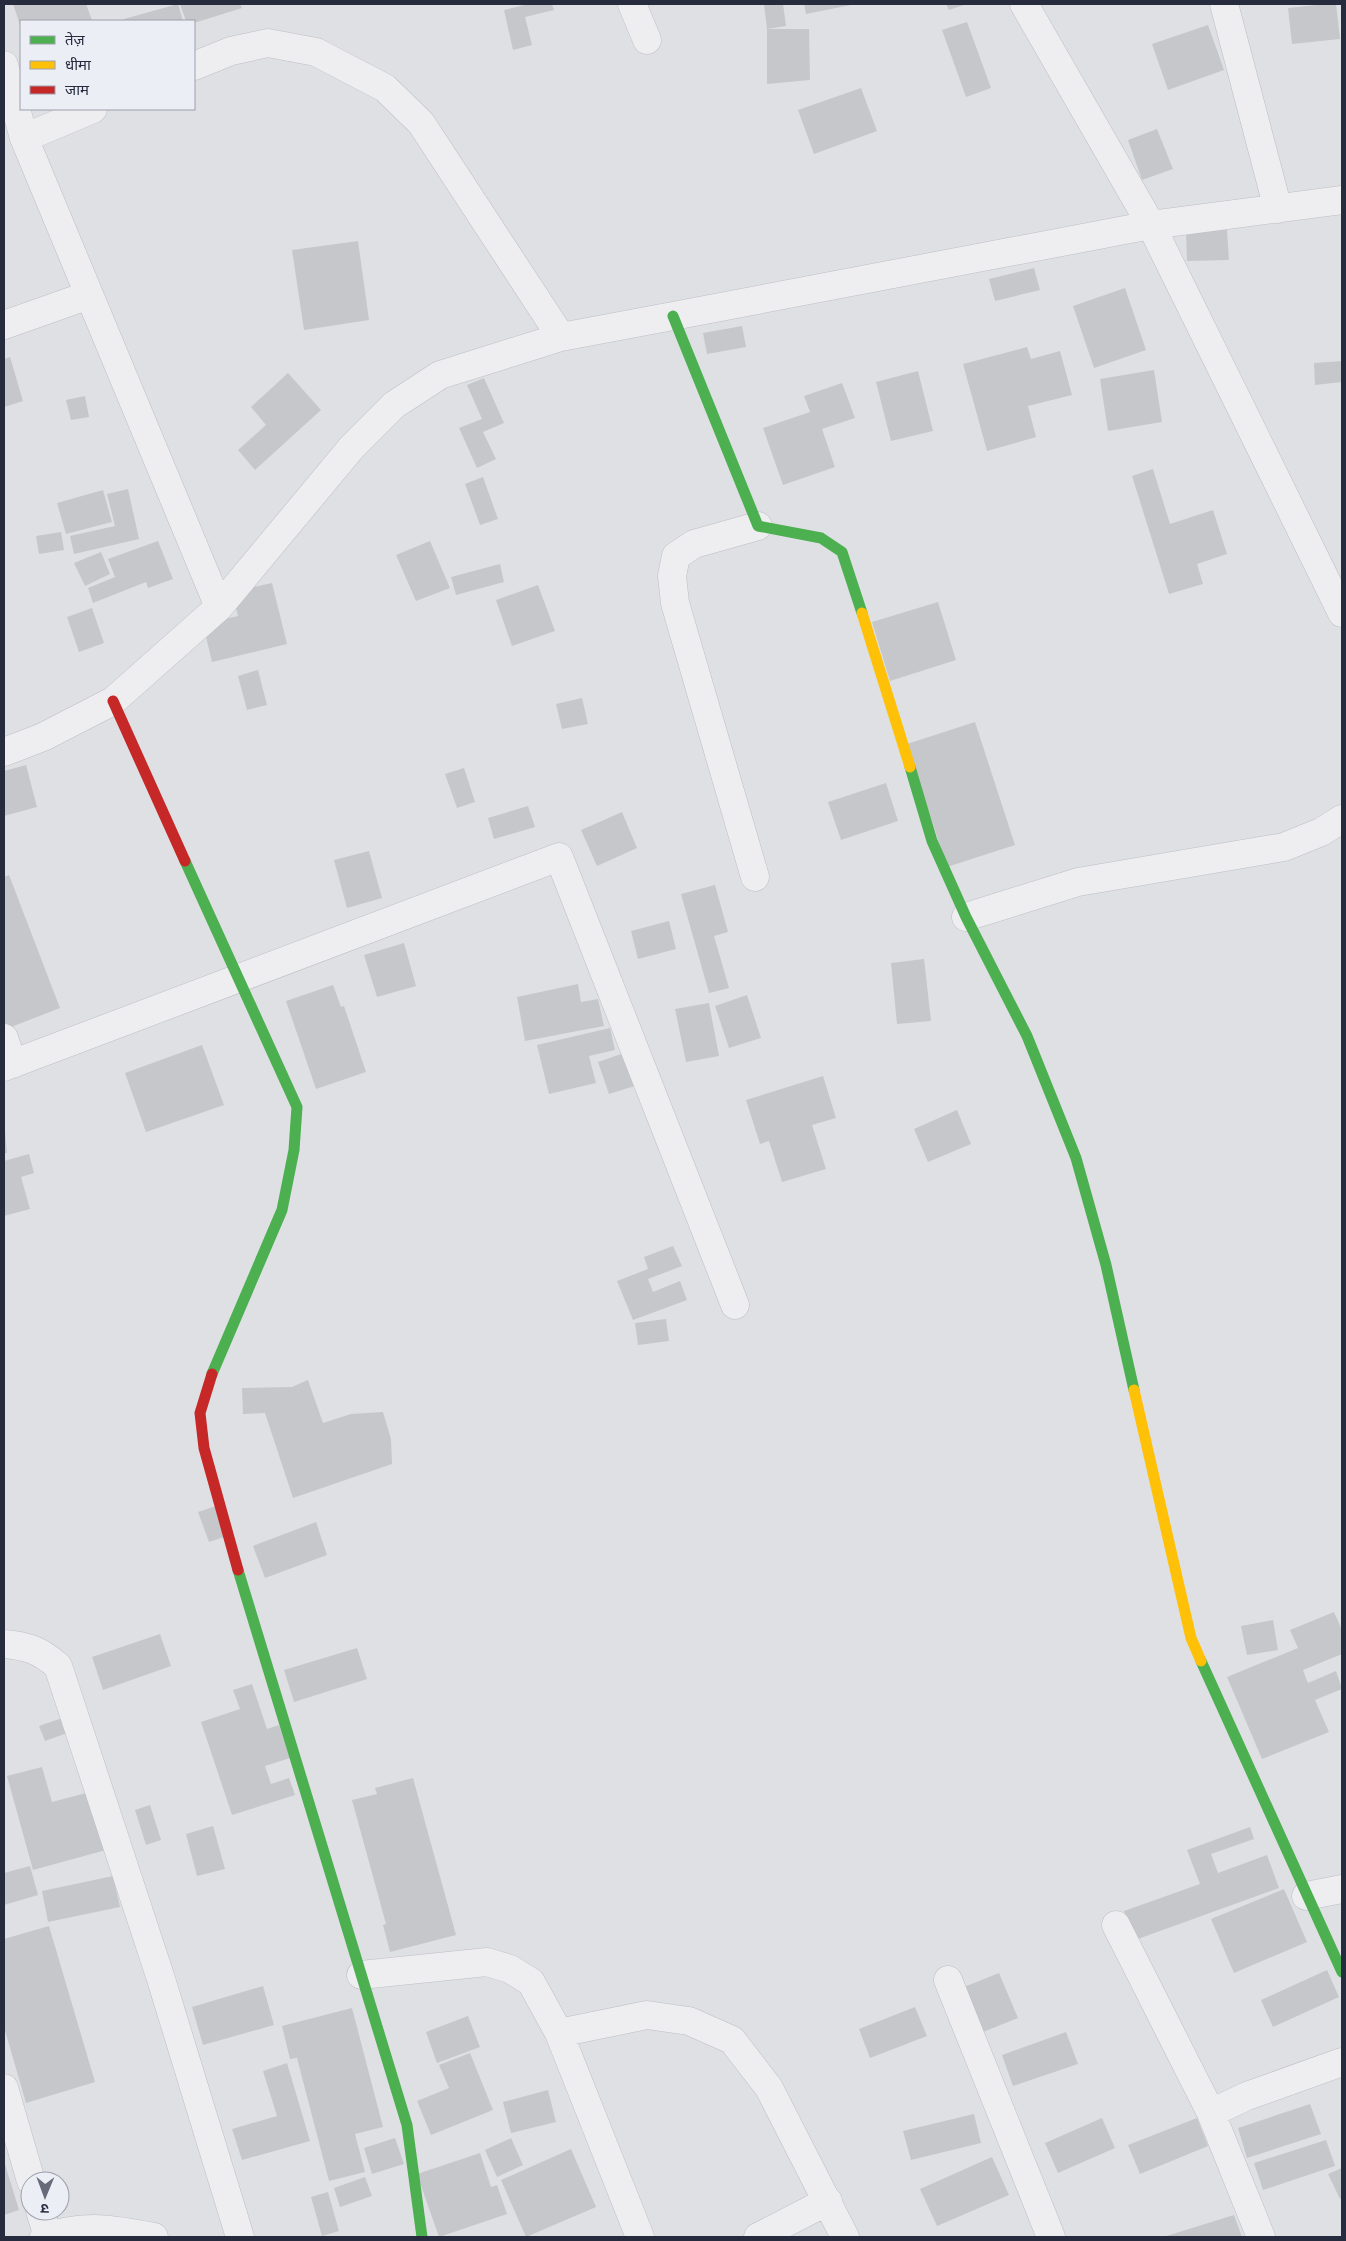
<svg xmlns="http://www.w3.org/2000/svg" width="1346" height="2241" font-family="Jost,'Noto Sans Devanagari',sans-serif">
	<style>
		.building { fill: #c5c7cb }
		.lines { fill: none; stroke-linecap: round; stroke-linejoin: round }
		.street-casing { stroke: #bdbec2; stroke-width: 29 }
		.street { stroke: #eeeef1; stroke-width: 28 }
		.fast { stroke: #4caf50; stroke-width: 11 }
		.slow { stroke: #ffc107; stroke-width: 11 }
		.jam { stroke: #c62828; stroke-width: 11 }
	</style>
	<rect width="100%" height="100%" fill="#dfe0e4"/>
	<path class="building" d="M 13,4 L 86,4 L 92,20 L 21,21 L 21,28 Z
		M 178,4 L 183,21 L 125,21 L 124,19 Z
		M 180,4 L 240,4 L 242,8 L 194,23 L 194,21 L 186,21 Z
		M 529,4 L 552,4 L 554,10 L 525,17 L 532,45 L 513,50 L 504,10 Z
		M 764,4 L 783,4 L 786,26 L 767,29 Z
		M 804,4 L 850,4 L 851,5 L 806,14 Z
		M 946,4 L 967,4 L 949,10 Z
		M 1326,4 L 1336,4 L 1340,39 L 1292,44 L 1288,8 Z
		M 967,22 L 991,88 L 966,97 L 942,30 Z
		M 1208,25 L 1224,70 L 1168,90 L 1152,44 Z
		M 767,29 L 809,29 L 810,80 L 767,84 Z
		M 861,88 L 877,131 L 814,154 L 798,110 Z
		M 1157,129 L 1173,169 L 1142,180 L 1128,140 Z
		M 1227,230 L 1229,260 L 1187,261 L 1186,232 Z
		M 358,241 L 369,320 L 304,330 L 292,250 Z
		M 1034,268 L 1040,290 L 995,301 L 989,279 Z
		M 1125,288 L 1146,350 L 1094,368 L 1073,306 Z
		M 742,326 L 746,347 L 707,354 L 703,333 Z
		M 1027,347 L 1031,359 L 1060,351 L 1072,395 L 1028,406 L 1036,437 L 987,451 L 963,364 Z
		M 10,357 L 23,401 L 4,407 L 4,359 Z
		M 1342,361 L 1342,382 L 1315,385 L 1314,363 Z
		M 1154,370 L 1162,422 L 1108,431 L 1100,379 Z
		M 918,371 L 933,431 L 891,441 L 876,382 Z
		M 288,373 L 321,410 L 255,470 L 238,450 L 266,425 L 251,407 Z
		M 484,378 L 504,423 L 483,432 L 496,459 L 477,468 L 459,428 L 482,419 L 467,385 Z
		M 842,383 L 855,418 L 822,429 L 835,467 L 783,485 L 763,428 L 810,412 L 804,396 Z
		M 85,396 L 89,417 L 71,420 L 66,400 Z
		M 1153,469 L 1170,524 L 1213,510 L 1227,554 L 1197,564 L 1203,584 L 1169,594 L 1132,476 Z
		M 483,477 L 498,519 L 480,525 L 465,484 Z
		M 128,489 L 139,539 L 74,554 L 70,536 L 115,526 L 107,494 Z
		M 103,490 L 112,522 L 66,534 L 57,503 Z
		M 61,532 L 64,550 L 39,554 L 36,536 Z
		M 158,541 L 173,579 L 148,588 L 146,582 L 93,603 L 88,588 L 115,577 L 108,559 Z
		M 430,541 L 450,588 L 416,601 L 396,555 Z
		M 101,552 L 110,574 L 85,586 L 74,563 Z
		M 500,564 L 504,582 L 456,595 L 451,577 Z
		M 272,583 L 287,644 L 212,662 L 203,624 L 238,616 L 232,592 Z
		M 538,585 L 555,631 L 512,646 L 496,600 Z
		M 938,602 L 956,660 L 890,681 L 872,622 Z
		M 92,608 L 104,643 L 79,652 L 67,617 Z
		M 258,670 L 267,705 L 247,710 L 238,676 Z
		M 582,698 L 588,724 L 562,729 L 556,704 Z
		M 975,722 L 1015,845 L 947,867 L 907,744 Z
		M 26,765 L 37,807 L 4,816 L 4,771 Z
		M 464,768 L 475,802 L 457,808 L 445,774 Z
		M 886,783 L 898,821 L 841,840 L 828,802 Z
		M 528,806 L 535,827 L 494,839 L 488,818 Z
		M 622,812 L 637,848 L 597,866 L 581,830 Z
		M 369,851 L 382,898 L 347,908 L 334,860 Z
		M 9,875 L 60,1008 L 6,1029 L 4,1023 L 4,877 Z
		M 715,885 L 728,932 L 714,936 L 729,988 L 709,993 L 681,894 Z
		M 669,921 L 676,949 L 638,959 L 631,931 Z
		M 404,943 L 416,986 L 377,997 L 364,955 Z
		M 924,959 L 931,1021 L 897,1024 L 891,963 Z
		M 578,984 L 581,1002 L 598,999 L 604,1026 L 525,1041 L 517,997 Z
		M 333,985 L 341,1007 L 344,1006 L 366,1072 L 316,1089 L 286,1001 Z
		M 747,995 L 761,1038 L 729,1048 L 715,1006 Z
		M 709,1003 L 719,1056 L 686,1062 L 675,1009 Z
		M 610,1028 L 615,1050 L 589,1056 L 596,1083 L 549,1094 L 537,1045 Z
		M 202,1045 L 224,1105 L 146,1132 L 125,1073 Z
		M 627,1052 L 638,1085 L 609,1094 L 598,1062 Z
		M 823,1076 L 836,1118 L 812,1125 L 826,1169 L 782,1182 L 769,1141 L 760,1144 L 746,1100 Z
		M 957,1110 L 971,1144 L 928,1162 L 914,1129 Z
		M 4,1120 L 7,1153 L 4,1153 Z
		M 29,1154 L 34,1173 L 21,1177 L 30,1209 L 4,1216 L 4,1161 Z
		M 673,1246 L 682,1266 L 648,1279 L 653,1292 L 680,1281 L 687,1300 L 633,1320 L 617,1281 L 648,1269 L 644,1257 Z
		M 666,1319 L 669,1341 L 638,1345 L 635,1323 Z
		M 308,1380 L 323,1423 L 351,1414 L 383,1412 L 391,1439 L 392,1464 L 293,1498 L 265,1413 L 243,1414 L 242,1388 L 292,1387 Z
		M 216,1506 L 227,1536 L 209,1542 L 198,1512 Z
		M 316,1522 L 327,1555 L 265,1578 L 253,1546 Z
		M 1334,1612 L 1342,1630 L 1342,1654 L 1303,1670 L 1308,1683 L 1336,1671 L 1342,1689 L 1315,1700 L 1329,1732 L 1262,1759 L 1227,1677 L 1298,1648 L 1290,1630 Z
		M 1273,1620 L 1278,1650 L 1247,1655 L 1241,1626 Z
		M 160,1634 L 171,1666 L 103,1690 L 92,1657 Z
		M 357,1648 L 367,1679 L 294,1702 L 284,1670 Z
		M 252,1684 L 267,1729 L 279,1725 L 290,1758 L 265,1766 L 271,1784 L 289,1778 L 295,1795 L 232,1815 L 201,1722 L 240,1709 L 233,1690 Z
		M 65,1717 L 70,1732 L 45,1741 L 39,1726 Z
		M 42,1767 L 52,1802 L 90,1792 L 106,1850 L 33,1870 L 7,1776 Z
		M 413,1778 L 456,1935 L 390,1952 L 383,1925 L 386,1924 L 352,1800 L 377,1794 L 375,1788 Z
		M 150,1805 L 161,1840 L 146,1845 L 135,1810 Z
		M 213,1826 L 225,1869 L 197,1876 L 186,1834 Z
		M 1250,1827 L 1254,1839 L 1211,1854 L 1218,1873 L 1267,1855 L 1279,1888 L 1135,1940 L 1124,1911 L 1200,1884 L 1187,1850 Z
		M 30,1866 L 38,1895 L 4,1905 L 4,1873 Z
		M 113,1876 L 120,1907 L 48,1922 L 42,1891 Z
		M 1284,1889 L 1307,1942 L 1234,1973 L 1211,1919 Z
		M 49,1926 L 95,2082 L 26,2103 L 4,2027 L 4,1939 Z
		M 1327,1970 L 1339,1997 L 1273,2027 L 1261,2000 Z
		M 999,1973 L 1018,2018 L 983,2032 L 964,1987 Z
		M 263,1986 L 274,2025 L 203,2045 L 192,2007 Z
		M 915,2007 L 927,2036 L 870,2058 L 859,2029 Z
		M 352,2008 L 383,2127 L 355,2134 L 365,2172 L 329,2181 L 297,2058 L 290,2059 L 282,2026 Z
		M 468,2016 L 480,2047 L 437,2063 L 426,2032 Z
		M 1066,2032 L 1078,2064 L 1013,2086 L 1002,2055 Z
		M 470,2053 L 493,2110 L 431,2135 L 417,2101 L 449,2088 L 439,2065 Z
		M 287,2063 L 310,2141 L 242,2160 L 232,2129 L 277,2116 L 263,2071 Z
		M 548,2090 L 556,2122 L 511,2133 L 503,2102 Z
		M 1310,2104 L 1321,2134 L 1247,2158 L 1238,2128 Z
		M 974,2114 L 981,2143 L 911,2160 L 903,2131 Z
		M 1102,2118 L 1115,2148 L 1058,2173 L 1045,2143 Z
		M 1197,2118 L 1208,2146 L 1140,2174 L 1128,2145 Z
		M 395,2138 L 404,2164 L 372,2174 L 364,2148 Z
		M 511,2138 L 523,2165 L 497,2177 L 485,2150 Z
		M 1326,2140 L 1335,2166 L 1263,2190 L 1254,2163 Z
		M 571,2149 L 596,2207 L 526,2237 L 501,2180 Z
		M 480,2153 L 491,2187 L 497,2185 L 507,2214 L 439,2237 L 417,2174 Z
		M 992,2157 L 1009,2195 L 937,2226 L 920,2189 Z
		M 4,2161 L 19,2210 L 4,2215 Z
		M 1342,2168 L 1342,2198 L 1340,2199 L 1328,2174 Z
		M 365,2177 L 372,2196 L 340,2207 L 334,2188 Z
		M 328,2192 L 339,2231 L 322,2236 L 311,2197 Z
		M 1234,2215 L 1242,2237 L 1163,2237 Z"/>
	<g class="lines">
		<defs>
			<path id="street" d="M 632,4 L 647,40
				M 1024,4 L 1151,225 L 1342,613
				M 1224,4 L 1278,209
				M 4,65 L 24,138 L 219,607
				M 194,66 L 231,51 L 268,43 L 316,52 L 385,88 L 421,123 L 561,337
				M 24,138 L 93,109
				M 4,325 L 89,295
				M 4,752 L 43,737 L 113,701 L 219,607 L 352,447 L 394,405 L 440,375 L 561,337 L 673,316 L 1151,225 L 1342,200
				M 755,877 L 675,603 L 672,576 L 676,556 L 694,544 L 758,526
				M 966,917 L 1078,882 L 1284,847 L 1321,832 L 1342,819
				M 4,1038 L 13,1064
				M 4,1067 L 559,857 L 735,1305
				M 4,1644 C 28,1646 39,1650 58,1666 L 161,1979 L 240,2237
				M 1306,1896 L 1342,1889
				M 1116,1925 L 1211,2113 L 1261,2237
				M 361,1975 L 487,1962 L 510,1969 L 531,1982 L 559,2033 L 640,2237
				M 948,1980 L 1051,2237
				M 559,2033 L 647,2015 L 689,2021 L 732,2040 L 769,2088 L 845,2237
				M 4,2088 L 31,2181
				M 1211,2113 L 1247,2096 L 1342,2062
				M 40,2211 L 48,2236
				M 44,2237 C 86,2224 113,2229 154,2237
				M 758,2237 L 828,2201"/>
		</defs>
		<use href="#street" class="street-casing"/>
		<use href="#street" class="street"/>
		<path class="fast" d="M 673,316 L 758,526 L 821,538 L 842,552 L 862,613
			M 910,767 L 932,841 L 966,917 L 1027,1036 L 1076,1158 L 1106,1265 L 1134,1390
			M 185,861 L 297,1107 L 294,1150 L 282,1210 L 212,1374
			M 238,1570 L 407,2125 L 422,2237
			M 1201,1661 L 1342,1972"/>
		<path class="slow" d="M 862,613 L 910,767
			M 1134,1390 L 1191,1638 L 1201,1661"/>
		<path class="jam" d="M 113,701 L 185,861
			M 212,1374 L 200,1413 L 204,1448 L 238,1570"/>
	</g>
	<rect width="1346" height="2241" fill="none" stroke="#262b3e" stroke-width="10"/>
	<rect x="20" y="20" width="175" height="90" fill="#eceef5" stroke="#9da0ac"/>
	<rect x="30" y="36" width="25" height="8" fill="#4caf50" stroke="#9da0ac"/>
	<text x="65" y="45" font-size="15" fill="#262b3e">तेज़</text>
	<rect x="30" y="61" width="25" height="8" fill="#ffc107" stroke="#9da0ac"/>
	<text x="65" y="70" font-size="15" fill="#262b3e">धीमा</text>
	<rect x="30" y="86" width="25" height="8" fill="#c62828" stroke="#9da0ac"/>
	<text x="65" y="95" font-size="15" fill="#262b3e">जाम</text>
	<g transform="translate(45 2196) rotate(181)"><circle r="24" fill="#eceef5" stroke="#9da0ac"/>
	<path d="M0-4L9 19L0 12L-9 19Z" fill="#676a78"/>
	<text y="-8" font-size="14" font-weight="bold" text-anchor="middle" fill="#262b3e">उ</text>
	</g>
</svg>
